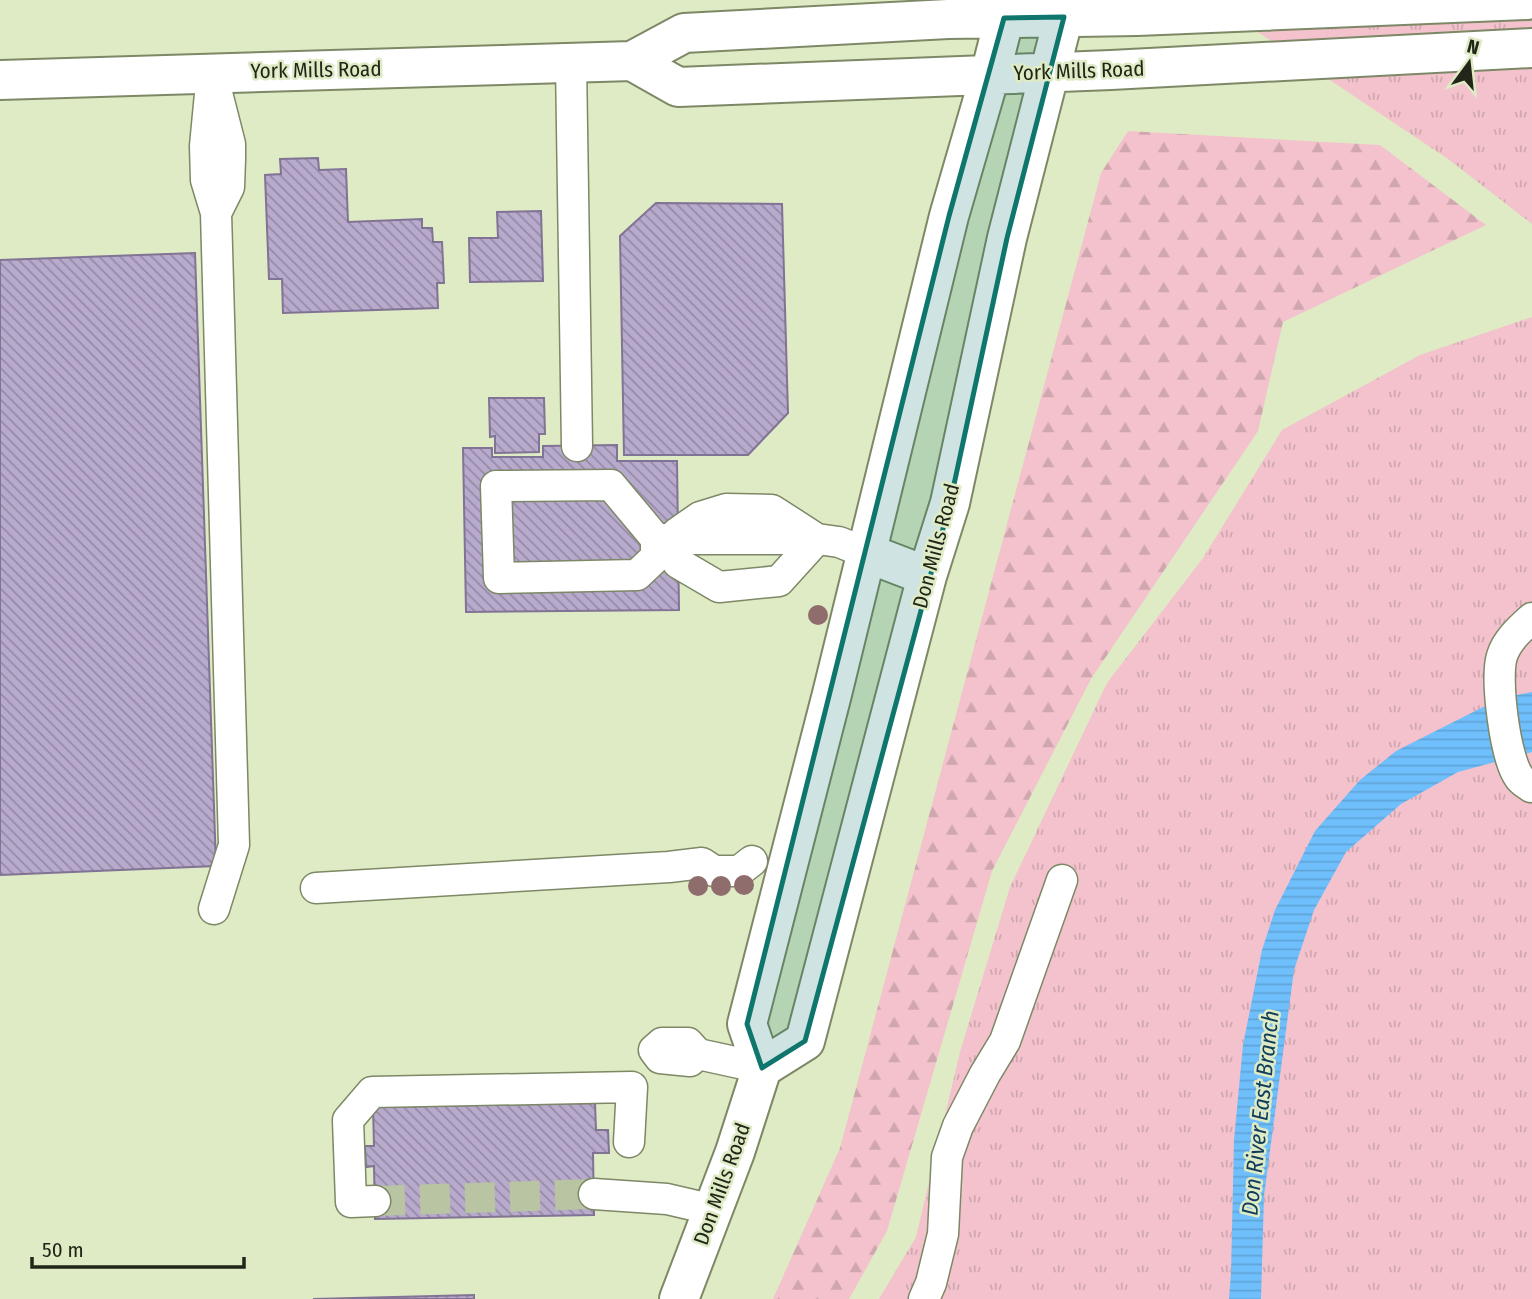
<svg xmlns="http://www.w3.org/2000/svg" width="1532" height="1299" font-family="'Fira Sans Condensed',sans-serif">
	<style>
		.grass { fill: url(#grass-tufts) }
		.forest { fill: url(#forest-firs) }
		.water { fill: url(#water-rules) }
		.building { fill: url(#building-back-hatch); stroke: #807394; stroke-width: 2 }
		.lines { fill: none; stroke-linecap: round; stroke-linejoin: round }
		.minor-tunnel { stroke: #b8c4a2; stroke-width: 30; stroke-dasharray: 30 15; stroke-linecap: butt }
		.minor-casing { stroke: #7d8866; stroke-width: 33 }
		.major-casing { stroke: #7d8866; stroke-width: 42 }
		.minor { stroke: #fff; stroke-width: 30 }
		.major { stroke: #fff; stroke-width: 38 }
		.tree { fill: #906d6d }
		.marked { fill: #0f766e; fill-opacity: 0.2; stroke: #0f766e; stroke-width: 5; stroke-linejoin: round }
		.labels { text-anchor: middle; stroke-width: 5; stroke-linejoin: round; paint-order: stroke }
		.street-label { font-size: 21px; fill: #222618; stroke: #deebc5 }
		.water-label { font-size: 23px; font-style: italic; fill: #103c5b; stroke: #deebc5 }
	</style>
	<defs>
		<pattern id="grass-tufts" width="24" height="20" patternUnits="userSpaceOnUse" patternTransform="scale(1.75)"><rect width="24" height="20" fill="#f3c2cd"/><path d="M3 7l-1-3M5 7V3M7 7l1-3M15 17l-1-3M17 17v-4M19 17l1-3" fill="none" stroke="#d0a7af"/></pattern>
		<pattern id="forest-firs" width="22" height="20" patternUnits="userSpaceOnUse" patternTransform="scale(1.75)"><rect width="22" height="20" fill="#f3c2cd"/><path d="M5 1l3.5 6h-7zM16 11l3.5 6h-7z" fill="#d0a7af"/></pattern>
		<pattern id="water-rules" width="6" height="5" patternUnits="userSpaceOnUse" patternTransform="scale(1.75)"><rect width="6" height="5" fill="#6fbffc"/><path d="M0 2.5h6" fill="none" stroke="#60a4d7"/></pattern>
		<pattern id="building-back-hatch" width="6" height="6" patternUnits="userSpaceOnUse" patternTransform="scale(1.75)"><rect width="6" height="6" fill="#b8aacd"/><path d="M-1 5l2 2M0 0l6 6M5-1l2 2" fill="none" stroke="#958aa5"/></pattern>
	</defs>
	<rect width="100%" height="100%" fill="#deebc5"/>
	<path class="grass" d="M 1210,0 L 1532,0 L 1532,224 L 1448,159 Z
		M 1532,317 L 1532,1299 L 879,1299 L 916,1237 L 960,1052 L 1010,887 L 1107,683 L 1203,558 L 1282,430 L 1420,355 Z"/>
	<path class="forest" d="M 1128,131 L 1380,145 L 1486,225 L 1283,322 L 1258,431 L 1091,679 L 992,871 L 887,1231 L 849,1299 L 773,1299 L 840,1148 L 1101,173 Z"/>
	<path class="water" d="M 1532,692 L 1532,752 L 1458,772 L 1401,804 L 1346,852 L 1314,910 L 1294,970 L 1264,1196 L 1261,1299 L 1229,1299 L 1231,1273 L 1234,1140 L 1243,1045 L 1262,950 L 1275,910 L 1315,831 L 1360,780 L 1396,751 L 1501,698 Z"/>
	<path class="building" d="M 318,158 L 319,170 L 346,169 L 348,222 L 422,219 L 422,228 L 432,228 L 433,242 L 442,242 L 444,283 L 437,283 L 438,308 L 283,313 L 282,279 L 269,279 L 265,175 L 281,174 L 280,159 Z
		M 656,203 L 782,204 L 788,413 L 748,455 L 624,455 L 620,236 Z
		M 541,211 L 543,281 L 470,282 L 469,238 L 498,238 L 497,212 Z
		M 195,253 L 216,866 L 0,875 L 0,260 Z
		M 489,398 L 544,398 L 545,434 L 539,434 L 539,452 L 495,453 L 495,436 L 490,437 Z
		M 617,445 L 617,461 L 677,461 L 679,610 L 466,612 L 463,448 L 492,448 L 492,457 L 543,457 L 543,446 Z
		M 595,1103 L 596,1130 L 608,1130 L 609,1153 L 593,1153 L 594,1215 L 375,1219 L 374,1166 L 366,1167 L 365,1146 L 374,1146 L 373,1107 Z
		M 474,1295 L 474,1299 L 313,1299 Z"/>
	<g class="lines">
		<path class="minor-tunnel" d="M 375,1201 L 594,1194"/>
		<defs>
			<path id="minor" d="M 571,63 L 577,446
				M 212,73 L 205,146 L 206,180 L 216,213 L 234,845 L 214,909
				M 216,213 L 229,187 L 230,159 L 230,144 L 217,93
				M 677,533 L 700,517 L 726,509 L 772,510 L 817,539
				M 656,539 L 656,557 L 637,575 L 499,578 L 496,486 L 611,485 L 656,539 L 817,539 L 839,542 L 867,553
				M 678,563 L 719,587 L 779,581 L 817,539
				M 1531,787 C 1527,784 1521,781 1519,777 C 1505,758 1495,678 1502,656 C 1507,640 1521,628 1532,618
				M 316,888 L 669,867 L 702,863 L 714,871 L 739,871 L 752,861
				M 698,1054 L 690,1061 L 660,1058 L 654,1050 L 662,1043 L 688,1043 L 698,1054 L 762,1068
				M 594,1194 L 667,1199 L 714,1210
				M 375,1201 L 351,1202 L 348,1120 L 372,1092 L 632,1087 L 629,1142
				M 924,1299 L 931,1283 L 943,1234 L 947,1157 L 958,1126 L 985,1074 L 1005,1041 L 1062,880"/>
			<path id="major" d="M 632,61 L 678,87 L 1111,70 L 1532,48
				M 0,80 L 632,61 L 684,33 L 948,19 L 1137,16 L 1527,0
				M 867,553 L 927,576
				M 762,1068 L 805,1041 L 927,576 L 950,503 L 1007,238 L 1068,0
				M 679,1299 L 735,1152 L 762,1068 L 747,1024 L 832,694 L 949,216 L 990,75 L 1009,0"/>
		</defs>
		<use href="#minor" class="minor-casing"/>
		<use href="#major" class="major-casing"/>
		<use href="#minor" class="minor"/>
		<use href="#major" class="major"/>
	</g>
	<g class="tree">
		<circle cx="818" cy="615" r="10"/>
		<circle cx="744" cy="885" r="10"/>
		<circle cx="698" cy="886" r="10"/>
		<circle cx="721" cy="886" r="10"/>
	</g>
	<path class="marked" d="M 1064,17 L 1007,238 L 950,503 L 805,1041 L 762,1068 L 747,1024 L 949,216 L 1004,18 Z"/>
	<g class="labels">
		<g class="street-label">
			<text transform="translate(316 70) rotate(-1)" y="7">York Mills Road</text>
			<text transform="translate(1079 71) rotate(-2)" y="7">York Mills Road</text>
			<text transform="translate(936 546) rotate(-75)" y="7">Don Mills Road</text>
			<text transform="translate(722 1184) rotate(-70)" y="7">Don Mills Road</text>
		</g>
		<g class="water-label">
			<text transform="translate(1260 1113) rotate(-84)" y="8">Don River East Branch</text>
		</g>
	</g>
	<g transform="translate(1469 63) rotate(15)" stroke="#deebc5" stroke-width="5" paint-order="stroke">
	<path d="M0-5L12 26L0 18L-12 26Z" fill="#222618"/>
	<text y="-10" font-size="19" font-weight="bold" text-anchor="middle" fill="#222618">N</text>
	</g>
	<path d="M32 1257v10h212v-10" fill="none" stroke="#222618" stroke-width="3.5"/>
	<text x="42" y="1257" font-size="21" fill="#222618" stroke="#deebc5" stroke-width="5" paint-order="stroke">50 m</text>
</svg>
